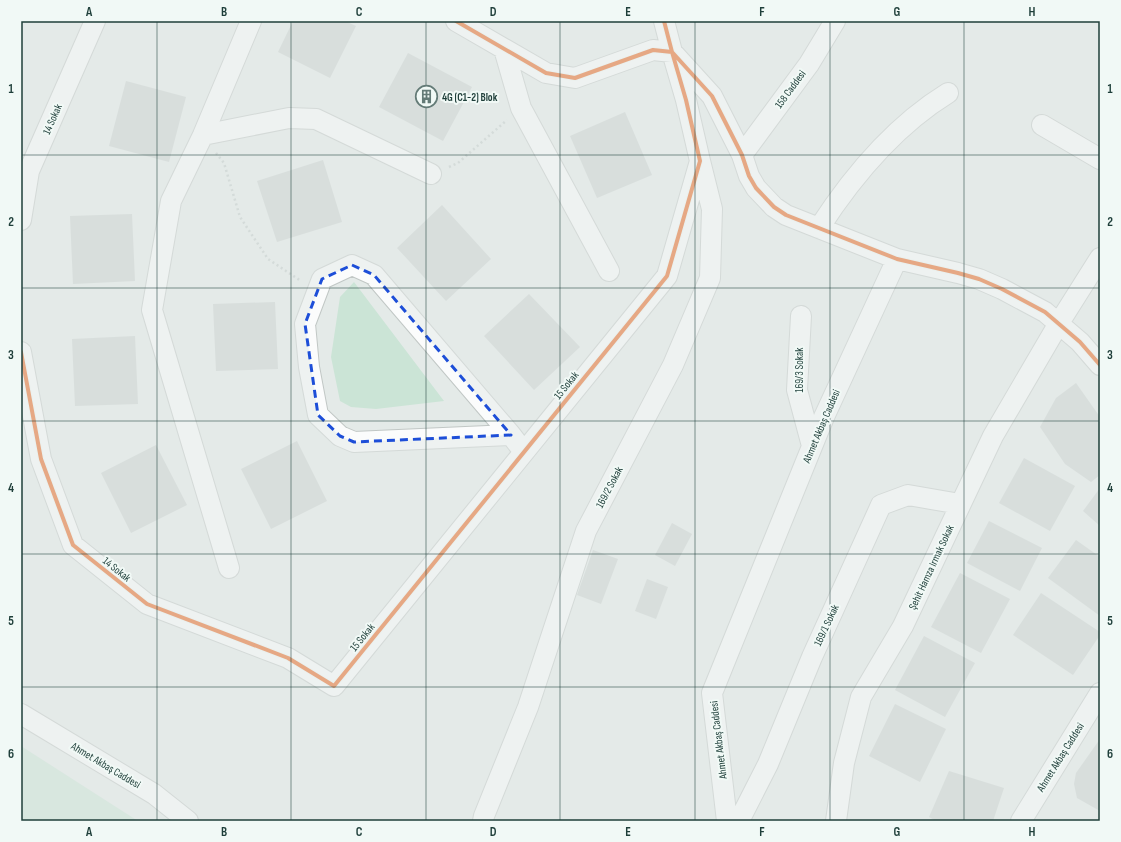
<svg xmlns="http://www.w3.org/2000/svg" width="1121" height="842" font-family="'Sofia Sans Condensed',sans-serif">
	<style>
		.green { fill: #cbe4d6 }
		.building { fill: #cad1cf }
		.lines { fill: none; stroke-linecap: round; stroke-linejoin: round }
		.minor-casing { stroke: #c1c7c5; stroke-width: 22 }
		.path { stroke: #c0cac8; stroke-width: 2.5; stroke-dasharray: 2 3; stroke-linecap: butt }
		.minor { stroke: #fbfcfc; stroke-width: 20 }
		.cycleway-casing { stroke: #f1f9f6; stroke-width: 6 }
		.cycleway { stroke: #e8590c; stroke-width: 4 }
		.marked { fill: none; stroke: #1d4ed8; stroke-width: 3; stroke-dasharray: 8 5; stroke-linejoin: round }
		.grid { fill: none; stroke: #1f3f3a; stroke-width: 1; stroke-opacity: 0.55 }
		.labels { text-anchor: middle; stroke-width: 4; stroke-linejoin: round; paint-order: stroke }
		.street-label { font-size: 11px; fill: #1f3f3a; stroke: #f1f9f6 }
		.poi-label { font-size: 11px; font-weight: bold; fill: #1f3f3a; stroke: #f1f9f6; text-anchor: start }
		.neatline { fill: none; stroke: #1f3f3a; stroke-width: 1.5 }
		.grid-label { font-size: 13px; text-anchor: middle; font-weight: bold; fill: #1f3f3a }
	</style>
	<rect width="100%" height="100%" fill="#e4eae8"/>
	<path class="green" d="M 354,282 L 444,401 L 376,409 L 351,407 L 340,401 L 331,357 L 340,297 Z
		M 21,746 L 138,821 L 21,821 Z"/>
	<path class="building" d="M 293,21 L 345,21 L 356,26 L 330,78 L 278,52 Z
		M 408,53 L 472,87 L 443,141 L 379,107 Z
		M 126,81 L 186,97 L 169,162 L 109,146 Z
		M 625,112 L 652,175 L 597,198 L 570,136 Z
		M 323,160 L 342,222 L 277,242 L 257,181 Z
		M 442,205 L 491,259 L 446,301 L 397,248 Z
		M 132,214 L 135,281 L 73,284 L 70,216 Z
		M 529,294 L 580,347 L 534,390 L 484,336 Z
		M 275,302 L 278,369 L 216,371 L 213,304 Z
		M 135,336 L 138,404 L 75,406 L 72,339 Z
		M 1076,383 L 1100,417 L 1100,475 L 1091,482 L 1065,464 L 1040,427 L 1056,398 Z
		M 297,441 L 327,501 L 271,529 L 241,469 Z
		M 156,445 L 187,505 L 131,533 L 101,473 Z
		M 1024,458 L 1075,486 L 1050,531 L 999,503 Z
		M 1100,488 L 1100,526 L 1083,511 Z
		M 989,521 L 1042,548 L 1020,591 L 967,563 Z
		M 672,523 L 692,534 L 675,566 L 655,555 Z
		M 1076,540 L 1100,557 L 1100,616 L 1048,578 Z
		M 593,550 L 618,559 L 601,604 L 577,595 Z
		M 960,573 L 1010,599 L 981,653 L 931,627 Z
		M 647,579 L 668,587 L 656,619 L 635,611 Z
		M 1041,593 L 1100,632 L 1100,635 L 1073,675 L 1013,635 Z
		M 924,636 L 975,663 L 945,717 L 895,690 Z
		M 895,704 L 946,729 L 920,782 L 869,756 Z
		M 1100,739 L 1100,811 L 1077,798 L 1074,784 L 1076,773 Z
		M 949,771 L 1004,788 L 993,821 L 936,821 L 929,817 Z"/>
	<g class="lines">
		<defs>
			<path id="minor" d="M 456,21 L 546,73 L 575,78 L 653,50 L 672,52 L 712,96 L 742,155 L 749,176 L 756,188 L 774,207 L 786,215 L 897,259 L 958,273 L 979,279 L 1002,289 L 1045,312 L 1080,342 L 1100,365
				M 504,49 L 521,108 L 609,271
				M 1042,125 L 1100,159
				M 203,135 L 289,118 L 316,119 L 431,174
				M 742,155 L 809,64 L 835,21
				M 21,220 L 29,171 L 95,21
				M 819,228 C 852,177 896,125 948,93
				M 801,316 L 797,390 L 812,446
				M 21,352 L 41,459 L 73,545 L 147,604 L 288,658 L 334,686 L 667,276 L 700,161 L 686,100 L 672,52 L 664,21
				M 511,435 L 354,442 L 340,436 L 318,415 L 309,367 L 305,324 L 322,279 L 352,265 L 374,275 L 511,435 L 524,452
				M 229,568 L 152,310 L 171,201 L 203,135 L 251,21
				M 21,714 L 154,794 L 188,821
				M 483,821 L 484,816 L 528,707 L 586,531 L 673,365 L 710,278 L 712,209 L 700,161
				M 727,821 L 712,693 L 824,417 L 897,259
				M 739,821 L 768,764 L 812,657 L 881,505 L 908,495 L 960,504
				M 836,821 L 844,763 L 861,697 L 903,626 L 993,436 L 1059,323 L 1100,258
				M 1021,821 L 1100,693"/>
		</defs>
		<use href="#minor" class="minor-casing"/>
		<path class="path" d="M 216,153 L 224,163 L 240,217 L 268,259 L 301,281
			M 449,167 L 458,163 L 507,120"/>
		<use href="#minor" class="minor"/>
		<defs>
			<path id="cycleway" d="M 456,21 L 546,73 L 575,78 L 653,50 L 672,52 L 712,96 L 742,155 L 749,176 L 756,188 L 774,207 L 786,215 L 897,259 L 958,273 L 979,279 L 1002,289 L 1045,312 L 1080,342 L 1100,365
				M 21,352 L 41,459 L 73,545 L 147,604 L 288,658 L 334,686 L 667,276 L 700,161 L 686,100 L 672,52 L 664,21"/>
		</defs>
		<use href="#cycleway" class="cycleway-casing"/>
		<use href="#cycleway" class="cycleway"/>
	</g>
	<path d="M0 0H1121V842H0ZM 352,265 L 374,275 L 511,435 L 354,442 L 340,436 L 318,415 L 305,324 L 322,279 Z" fill="#e4eae8" fill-opacity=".55" fill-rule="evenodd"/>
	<path class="marked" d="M 352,265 L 374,275 L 511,435 L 354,442 L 340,436 L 318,415 L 305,324 L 322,279 Z"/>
	<path class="grid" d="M 157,21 L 157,821M 291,21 L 291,821M 426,21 L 426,821M 560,21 L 560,821M 695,21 L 695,821M 830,21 L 830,821M 964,21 L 964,821M 21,155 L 1100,155M 21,288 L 1100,288M 21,421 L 1100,421M 21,554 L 1100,554M 21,687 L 1100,687"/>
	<defs>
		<symbol id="building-ring" viewBox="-11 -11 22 22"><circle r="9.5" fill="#f1f9f6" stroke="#647b77" stroke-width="1.5"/><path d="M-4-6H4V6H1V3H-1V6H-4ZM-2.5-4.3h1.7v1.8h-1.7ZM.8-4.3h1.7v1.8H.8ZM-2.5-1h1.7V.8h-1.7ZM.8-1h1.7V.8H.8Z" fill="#647b77"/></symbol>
	</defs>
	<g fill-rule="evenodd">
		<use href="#building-ring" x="414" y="84" width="25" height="25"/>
	</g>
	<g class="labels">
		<g class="street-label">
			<text transform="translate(790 89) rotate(-54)" y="4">158 Caddesi</text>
			<text transform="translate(52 119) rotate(-66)" y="4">14 Sokak</text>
			<text transform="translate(799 370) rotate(-90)" y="4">169/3 Sokak</text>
			<text transform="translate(566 385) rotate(-51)" y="4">15 Sokak</text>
			<text transform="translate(821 426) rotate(-67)" y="4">Ahmet Akbaş Caddesi</text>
			<text transform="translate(609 487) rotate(-62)" y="4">169/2 Sokak</text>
			<text transform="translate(931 567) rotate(-65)" y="4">Şehit Hamza Irmak Sokak</text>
			<text transform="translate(117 569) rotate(39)" y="4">14 Sokak</text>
			<text transform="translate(826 625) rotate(-65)" y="4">169/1 Sokak</text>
			<text transform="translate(362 637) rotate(-51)" y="4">15 Sokak</text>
			<text transform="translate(718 740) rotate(-97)" y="4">Ahmet Akbaş Caddesi</text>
			<text transform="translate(1060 757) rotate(-58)" y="4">Ahmet Akbaş Caddesi</text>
			<text transform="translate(106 765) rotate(31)" y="4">Ahmet Akbaş Caddesi</text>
		</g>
		<g class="poi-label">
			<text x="442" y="101">4G (C1-2) Blok</text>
		</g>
	</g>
	<rect width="1121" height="842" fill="none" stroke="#f1f9f6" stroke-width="44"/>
	<rect x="22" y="22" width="1077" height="798" class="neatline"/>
	<g class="grid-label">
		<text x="89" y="16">A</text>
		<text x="224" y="16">B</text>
		<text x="359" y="16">C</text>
		<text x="493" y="16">D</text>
		<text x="628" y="16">E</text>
		<text x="762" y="16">F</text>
		<text x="897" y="16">G</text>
		<text x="1032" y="16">H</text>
		<text x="11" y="93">1</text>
		<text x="1110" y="93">1</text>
		<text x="11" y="226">2</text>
		<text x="1110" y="226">2</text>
		<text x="11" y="359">3</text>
		<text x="1110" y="359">3</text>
		<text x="11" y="492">4</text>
		<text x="1110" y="492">4</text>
		<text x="11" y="625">5</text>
		<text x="1110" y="625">5</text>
		<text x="11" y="758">6</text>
		<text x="1110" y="758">6</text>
		<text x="89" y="836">A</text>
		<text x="224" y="836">B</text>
		<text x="359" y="836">C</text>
		<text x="493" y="836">D</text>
		<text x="628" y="836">E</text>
		<text x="762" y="836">F</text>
		<text x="897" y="836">G</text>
		<text x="1032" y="836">H</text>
	</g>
</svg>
